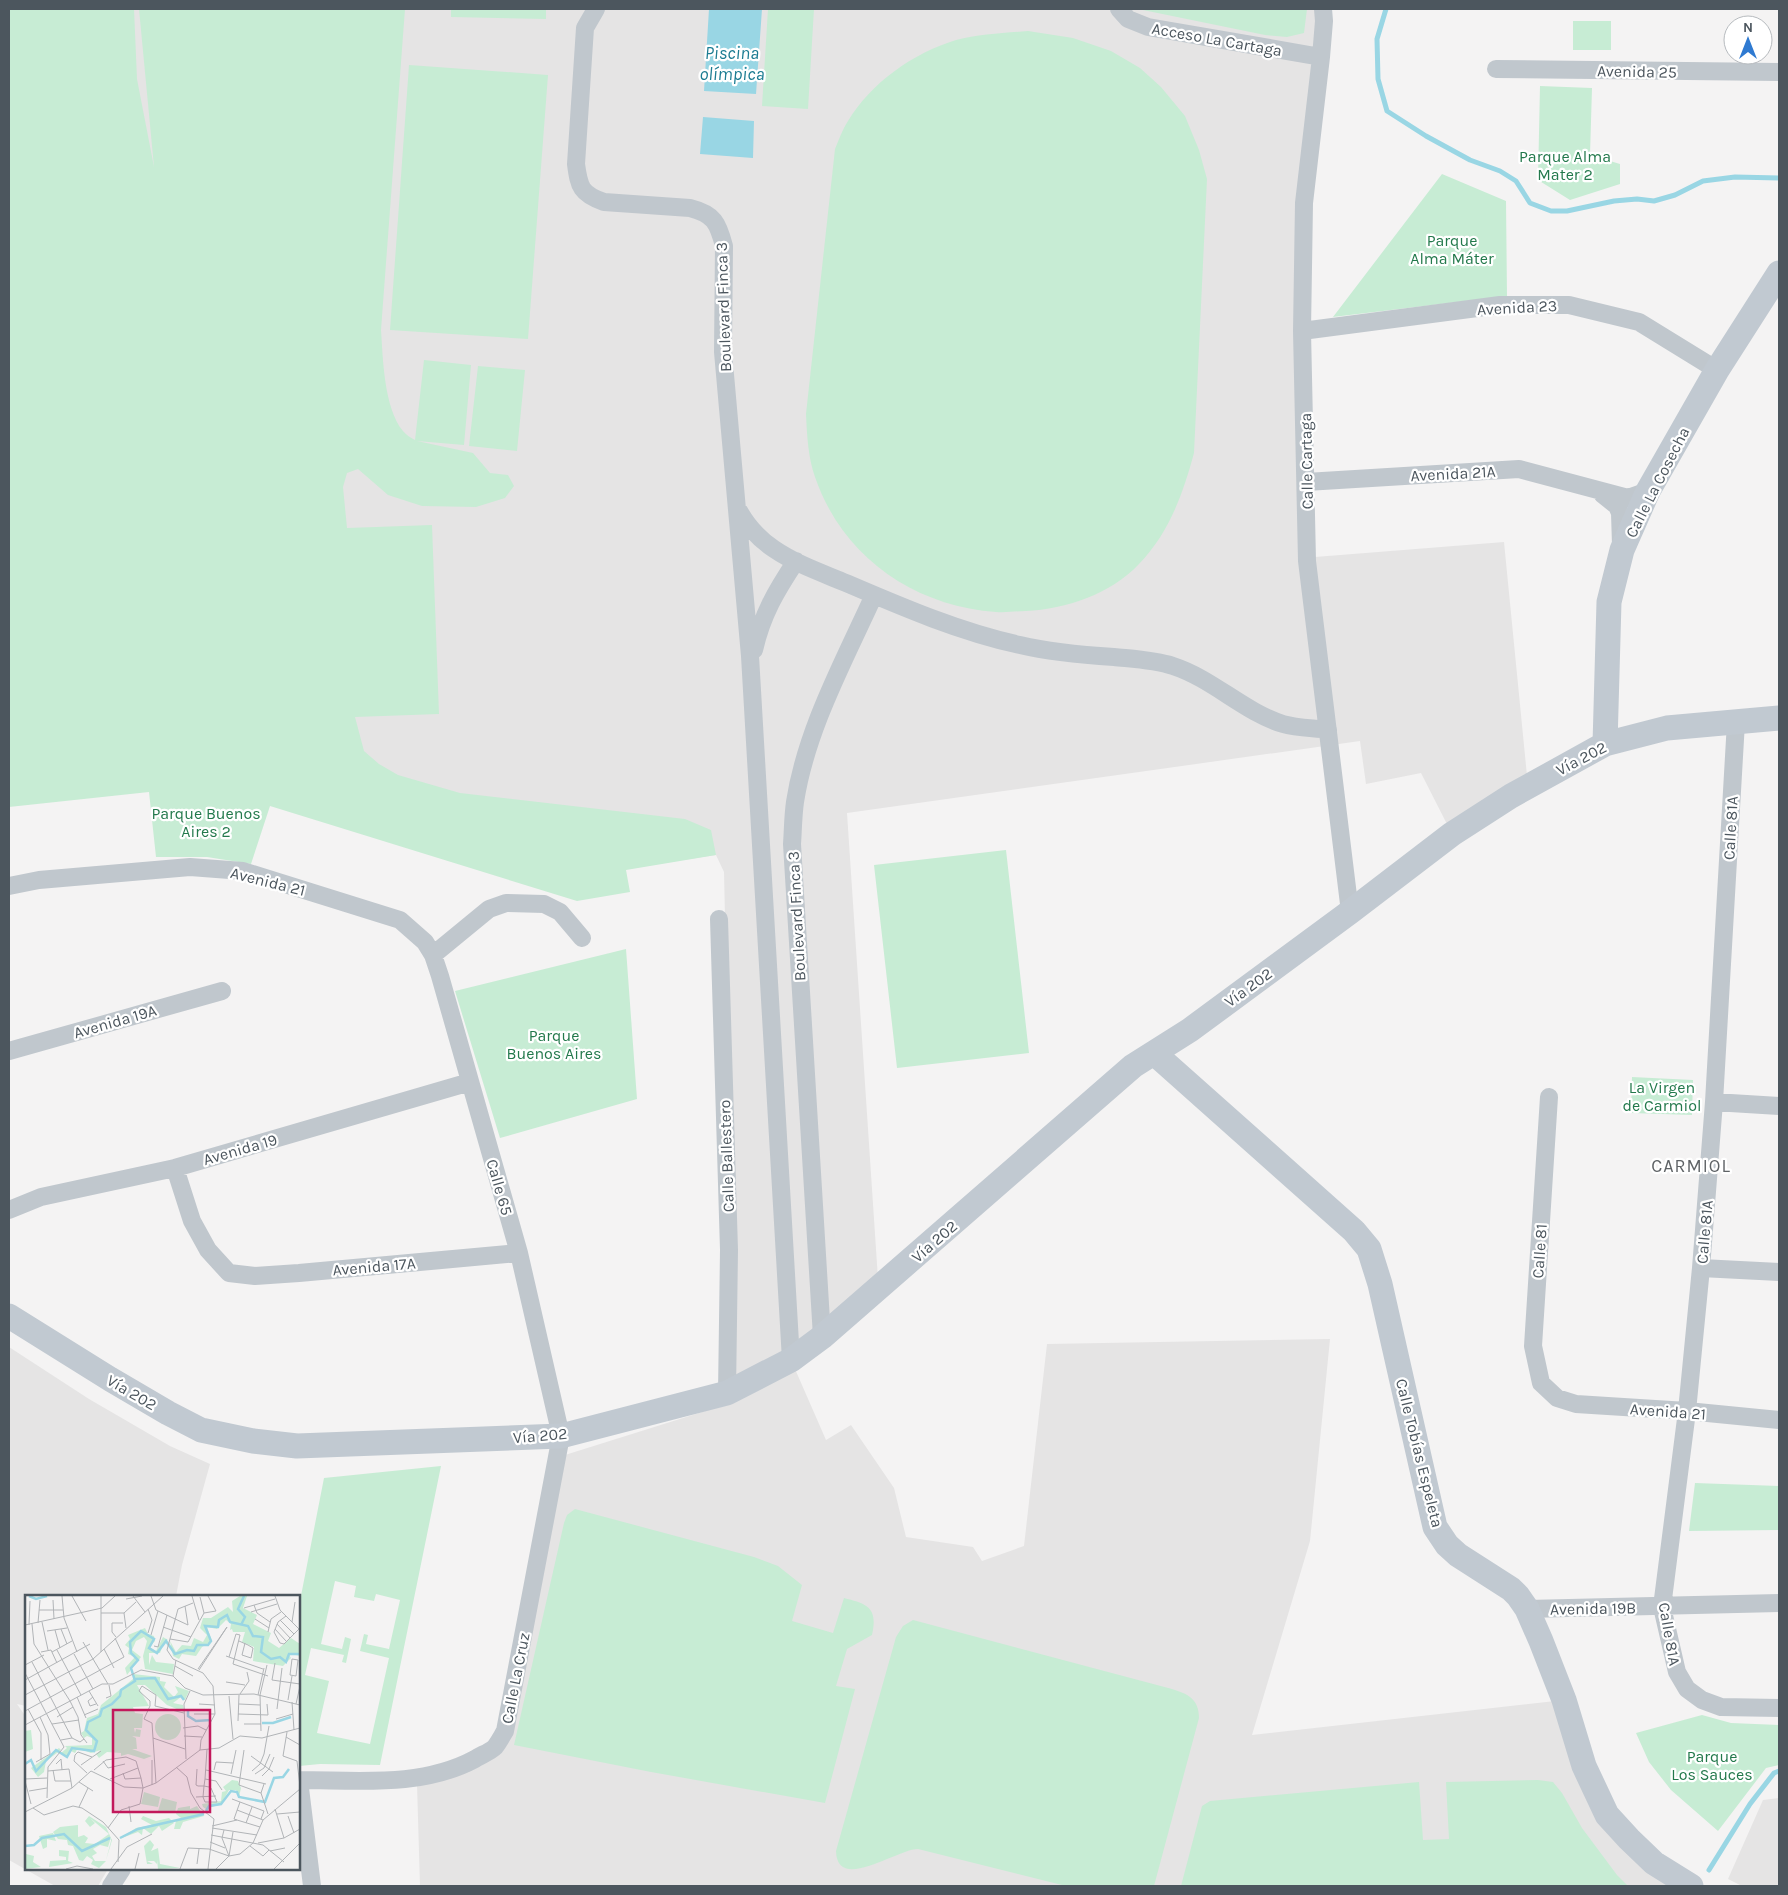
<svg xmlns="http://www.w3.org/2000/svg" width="1788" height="1895" font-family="Karla,sans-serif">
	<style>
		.education { fill: #e5e4e4 }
		.green { fill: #c7ecd4; fill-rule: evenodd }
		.water { fill: #99d6e4 }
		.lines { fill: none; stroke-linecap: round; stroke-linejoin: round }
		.stream { stroke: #99d6e4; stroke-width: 5 }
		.street { stroke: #c0c7cd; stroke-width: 18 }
		.secondary { stroke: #c1c9d1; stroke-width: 25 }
		.labels { text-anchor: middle; stroke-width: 4.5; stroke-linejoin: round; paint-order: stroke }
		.street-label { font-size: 16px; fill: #4c565e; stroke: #fff }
		.park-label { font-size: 16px; fill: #23794c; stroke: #fff }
		.water-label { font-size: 18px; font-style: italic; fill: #1c7c92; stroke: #fff }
		.neighbourhood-label { font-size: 18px; letter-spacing: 1px; fill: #5f6366; stroke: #fff }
		.inset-river { fill: none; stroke: #99d6e4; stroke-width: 2.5 }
		.inset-road { fill: none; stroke: #b1b4b7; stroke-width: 1 }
		.view { fill: #c2185b; fill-opacity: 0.15; stroke: #c2185b; stroke-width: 2.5 }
		.inset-edge { fill: none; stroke: #4c565e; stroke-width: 2.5 }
	</style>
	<rect width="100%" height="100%" fill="#f4f3f3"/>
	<path class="education" d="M 9,9 L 1322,9 L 1304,203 L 1315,557 L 1504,542 L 1528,786 L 1452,834 L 1421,773 L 1366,784 L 1360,741 L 847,813 L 878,1279 L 796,1344 L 734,1379 L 725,917 L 724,872 L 716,855 L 636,867 L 252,786 Z
		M 1330,1339 L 1310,1541 L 1252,1735 L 1564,1700 L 1607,1814 L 1691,1886 L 420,1886 L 417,1784 L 500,1751 L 565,1455 L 734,1402 L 795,1369 L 826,1440 L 851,1425 L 894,1488 L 906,1537 L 973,1547 L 982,1561 L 1024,1546 L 1047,1344 Z
		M 9,1347 L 89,1399 L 170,1446 L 210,1464 L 182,1565 L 176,1596 L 26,1596 L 26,1706 L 17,1704 L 26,1717 L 26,1869 L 108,1869 L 98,1886 L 55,1886 L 9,1860 Z
		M 1779,1798 L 1779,1886 L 1742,1886 L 1728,1879 L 1763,1800 Z"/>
	<path class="green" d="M 9,9 L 134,9 L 137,79 L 154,167 L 139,9 L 405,9 L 381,330 C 383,359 384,408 403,431 C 406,435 411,438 415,440 L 424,360 L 471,365 L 464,445 L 417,441 L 473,453 L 490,473 L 508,475 L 514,486 L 505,498 L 476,507 L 422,506 L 388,495 L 358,469 L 347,473 L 343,487 L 347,528 L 432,525 L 439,714 L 355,717 L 364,751 L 379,764 L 398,775 L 460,793 L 685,819 L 711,830 L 716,855 L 626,870 L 630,892 L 577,901 L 270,806 L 251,864 L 207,857 L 156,857 L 149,792 L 9,807 Z
		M 451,9 L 546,9 L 546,19 L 451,17 Z
		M 768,9 L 814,9 L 808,109 L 762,106 Z
		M 1138,9 L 1307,9 L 1304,33 L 1287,37 L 1265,35 Z
		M 1573,21 L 1611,21 L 1611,50 L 1573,50 Z
		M 1028,31 L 1073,38 L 1111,51 L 1140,68 L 1161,87 L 1185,116 L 1199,150 L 1207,179 L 1194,453 C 1183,494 1169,533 1139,564 C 1111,594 1066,609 1026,611 C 1016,611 1006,613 996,612 C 913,606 842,556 815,477 C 808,457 807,435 806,414 L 835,149 C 839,140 842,130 848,121 C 871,83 913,53 956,40 C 979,34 1005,33 1028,31 Z
		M 409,65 L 548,75 L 528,339 L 390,330 Z
		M 1540,86 L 1592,88 L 1590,155 L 1620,164 L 1620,184 L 1570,200 L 1538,180 Z
		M 1442,174 L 1506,201 L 1507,296 L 1333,317 Z
		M 478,366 L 525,370 L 517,451 L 469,446 Z
		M 1006,850 L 1029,1053 L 897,1068 L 874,865 Z
		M 626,949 L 637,1099 L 500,1138 L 455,991 Z
		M 1632,1077 L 1693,1080 L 1692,1115 L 1631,1113 Z
		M 441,1466 L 380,1765 L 320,1764 L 299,1766 L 299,1606 L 324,1478 ZM 335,1581 L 356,1586 L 354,1597 L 374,1601 L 376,1594 L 400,1600 L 389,1649 L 366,1644 L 368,1635 L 364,1634 L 360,1651 L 389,1658 L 370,1744 L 317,1733 L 329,1681 L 305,1675 L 311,1648 L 344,1655 L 342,1662 L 346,1663 L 351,1639 L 345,1637 L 342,1649 L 321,1644 Z
		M 1695,1483 L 1779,1486 L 1779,1530 L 1689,1531 Z
		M 575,1509 L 754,1557 L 778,1566 L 802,1585 L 792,1621 L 833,1633 L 844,1598 C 868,1604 878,1608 872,1635 L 847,1649 L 836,1686 L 855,1689 L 825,1803 L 651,1772 L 514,1745 L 564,1523 L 567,1515 Z
		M 913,1620 L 1172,1689 C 1188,1694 1199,1699 1199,1718 L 1154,1886 L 1066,1886 L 918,1849 C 897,1849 837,1893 836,1851 L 896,1637 L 903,1626 Z
		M 1702,1715 L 1731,1723 L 1779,1725 L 1779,1765 L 1766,1768 L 1718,1831 L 1671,1790 L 1649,1762 L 1636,1733 Z
		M 1538,1780 L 1553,1782 L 1562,1793 L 1582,1828 L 1617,1875 L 1628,1886 L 1181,1886 L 1202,1806 L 1210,1801 L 1419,1782 L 1423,1840 L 1449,1839 L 1446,1782 Z"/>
	<path class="water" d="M 709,9 L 762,9 L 756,94 L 704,91 Z
		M 703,117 L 754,121 L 753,158 L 700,154 Z"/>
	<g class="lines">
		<path class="stream" d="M 1386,9 L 1377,39 L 1378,79 L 1387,111 L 1426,136 L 1470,160 L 1500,171 L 1516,181 L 1530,203 L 1551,211 L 1567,211 L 1614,201 L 1637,199 L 1654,201 L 1675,195 L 1703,181 L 1735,177 L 1779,178
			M 1709,1870 L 1750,1804 L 1774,1773 L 1779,1771"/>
		<path class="street" d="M 596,9 L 585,28 L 576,164 C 579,187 581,194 604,202 L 690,208 C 714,214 718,223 724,246 L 723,352 L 750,656 L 791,1360
			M 1119,9 L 1128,19 L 1148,27 L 1321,57
			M 1323,9 L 1324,21 L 1321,57 L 1304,203 L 1302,331 L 1307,561 L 1350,912
			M 1496,69 L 1779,72
			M 1302,331 L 1500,305 L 1569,305 L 1639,322 L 1717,370
			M 1306,482 L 1519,469 L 1628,498 L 1648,491
			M 1602,494 L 1617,506 L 1620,513 L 1621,545
			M 739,511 C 748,527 759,539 774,549 C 796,564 822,573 846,583 C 902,607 960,632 1020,645 C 1050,652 1083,655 1114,657 C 1133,659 1155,660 1173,666 C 1213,679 1244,712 1283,724 C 1297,728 1314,728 1328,730
			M 754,650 C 762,615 776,591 796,561
			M 1736,722 L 1714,1102 L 1701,1268 L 1687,1411 L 1662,1607 L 1677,1672 L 1687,1689 L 1702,1700 L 1721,1707 L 1779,1708
			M 9,886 L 39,880 L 190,867 L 243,871 L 400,920 L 425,942 L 433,955 L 440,976 L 519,1253 L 561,1436 L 505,1731 C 502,1736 499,1742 495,1747 C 490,1752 481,1755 475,1759 C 421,1788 358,1780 299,1780
			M 719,919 L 729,1250 L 727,1393
			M 433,955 L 489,909 L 506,903 L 544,904 L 560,912 L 582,938
			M 9,1051 L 222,991
			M 1549,1097 L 1533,1346 L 1541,1383 L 1557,1398 L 1576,1404 L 1687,1411 L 1779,1420
			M 1714,1102 L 1779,1106
			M 175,1168 L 192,1221 L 208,1250 L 229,1273 L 255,1276 L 299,1273 L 519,1253
			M 9,1210 L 41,1197 L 175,1168 L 470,1082
			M 1701,1268 L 1779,1272
			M 822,1337 L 792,844 C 793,830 793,816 795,802 C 806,730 844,661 874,595
			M 1527,1609 L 1779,1603
			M 299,1780 L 312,1886
			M 111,1886 L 122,1869"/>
		<path class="secondary" d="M 1605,744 L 1609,602 L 1622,550 L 1648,491 L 1717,370 L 1779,273
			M 1154,1053 L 1354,1231 L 1369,1249 L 1380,1284 L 1435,1527 L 1447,1545 L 1458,1555 L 1511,1589 L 1518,1596 L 1527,1609 L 1541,1641 L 1564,1700 L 1584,1766 L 1607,1815 L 1629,1839 L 1654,1863 L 1691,1886
			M 9,1316 L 110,1379 L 168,1413 L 201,1430 L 253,1441 L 297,1446 L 561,1436 L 727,1393 L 791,1360 L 822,1337 L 1133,1066 L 1190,1030 L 1350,912 L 1452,834 L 1511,796 L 1605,744 L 1667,728 L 1779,718"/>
	</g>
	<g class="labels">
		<g class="street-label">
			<text transform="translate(1217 39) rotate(10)" y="6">Acceso La Cartaga</text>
			<text transform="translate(1637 71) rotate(1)" y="6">Avenida 25</text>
			<text transform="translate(723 307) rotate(-92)" y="6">Boulevard Finca 3</text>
			<text transform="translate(1517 307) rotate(-3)" y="6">Avenida 23</text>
			<text transform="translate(1306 461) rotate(-91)" y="6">Calle Cartaga</text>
			<text transform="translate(1453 473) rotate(-3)" y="6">Avenida 21A</text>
			<text transform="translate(1657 482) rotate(-63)" y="6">Calle La Cosecha</text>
			<text transform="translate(1581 758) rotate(-28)" y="6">Vía 202</text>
			<text transform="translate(1730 828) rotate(-87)" y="6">Calle 81A</text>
			<text transform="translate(268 881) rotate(14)" y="6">Avenida 21</text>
			<text transform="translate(796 916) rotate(-93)" y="6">Boulevard Finca 3</text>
			<text transform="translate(1248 987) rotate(-36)" y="6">Vía 202</text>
			<text transform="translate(115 1021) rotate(-16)" y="6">Avenida 19A</text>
			<text transform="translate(240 1149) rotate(-16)" y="6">Avenida 19</text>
			<text transform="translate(726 1156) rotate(-92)" y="6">Calle Ballestero</text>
			<text transform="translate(500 1187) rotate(74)" y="6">Calle 65</text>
			<text transform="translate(1704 1232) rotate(-85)" y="6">Calle 81A</text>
			<text transform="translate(934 1241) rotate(-41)" y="6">Vía 202</text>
			<text transform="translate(1539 1251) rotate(-86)" y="6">Calle 81</text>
			<text transform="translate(374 1266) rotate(-5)" y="6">Avenida 17A</text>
			<text transform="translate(132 1392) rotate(30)" y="6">Vía 202</text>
			<text transform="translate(1668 1411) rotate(4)" y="6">Avenida 21</text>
			<text transform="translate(540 1435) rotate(-5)" y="6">Vía 202</text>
			<text transform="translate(1420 1453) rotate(76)" y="6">Calle Tobías Espeleta</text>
			<text transform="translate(1593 1608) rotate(-1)" y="6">Avenida 19B</text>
			<text transform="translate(1670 1634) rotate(80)" y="6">Calle 81A</text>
			<text transform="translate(515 1678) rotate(-79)" y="6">Calle La Cruz</text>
		</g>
		<g class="park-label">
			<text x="1565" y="162">Parque Alma<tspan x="1565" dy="18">Mater 2</tspan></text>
			<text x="1452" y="246">Parque<tspan x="1452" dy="18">Alma Máter</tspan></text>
			<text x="206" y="819">Parque Buenos<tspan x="206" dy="18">Aires 2</tspan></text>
			<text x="554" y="1041">Parque<tspan x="554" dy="18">Buenos Aires</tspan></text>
			<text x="1662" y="1093">La Virgen<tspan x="1662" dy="18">de Carmiol</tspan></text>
			<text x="1712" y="1762">Parque<tspan x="1712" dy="18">Los Sauces</tspan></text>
		</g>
		<g class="water-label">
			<text x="732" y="59">Piscina<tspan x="732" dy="21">olímpica</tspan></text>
		</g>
		<g class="neighbourhood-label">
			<text x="1691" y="1172">CARMIOL</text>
		</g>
	</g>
	<g transform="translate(25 1595)">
		<rect width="275" height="275" fill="#f4f3f3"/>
		<path d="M 215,1 L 222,1 L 218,13 L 232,20 L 228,29 L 246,38 L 243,46 L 254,53 L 266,43 L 275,49 L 275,61 L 263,58 L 266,63 L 258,71 L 228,66 L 229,52 L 217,47 L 220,37 L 208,37 L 207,34 L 205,35 L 206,29 L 201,25 L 192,34 L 182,32 L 187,46 L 177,52 L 171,61 L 157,59 L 154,64 L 148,61 L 145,46 L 151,57 L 157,50 L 166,51 L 169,43 L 178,47 L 182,40 L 175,33 L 178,23 L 186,23 L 203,12 L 208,17 L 207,6 ZM 120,33 L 123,39 L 129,41 L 130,46 L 124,52 L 131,56 L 138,42 L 143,45 L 139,47 L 135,58 L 124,58 L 124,70 L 127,60 L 131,67 L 149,69 L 148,79 L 120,74 L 118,61 L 122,46 L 119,42 L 111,46 L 107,55 L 116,62 L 102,80 L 100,73 L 110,62 L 103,59 L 104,53 L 100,50 L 105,44 L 103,40 ZM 108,79 L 135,82 L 135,86 L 141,87 L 139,92 L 149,102 L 153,97 L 150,91 L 164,96 L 160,105 L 156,102 L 148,108 L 158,110 L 159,117 L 142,110 L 120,90 L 112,90 L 124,111 L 108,112 L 110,118 L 118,119 L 117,133 L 109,133 L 110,138 L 111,134 L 116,135 L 115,142 L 107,141 L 111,143 L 112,154 L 107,154 L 127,161 L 119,164 L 103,159 L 96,161 L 96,158 L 82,157 L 74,163 L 71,159 L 76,155 L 66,158 L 53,153 L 50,158 L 46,156 L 42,163 L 36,158 L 42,153 L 40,151 L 67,150 L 67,143 L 62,141 L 59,143 L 56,138 L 59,136 L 62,123 L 73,119 L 76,110 L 108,84 ZM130 132a13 13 0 1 1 26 0a13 13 0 1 1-26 0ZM 6,135 L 8,154 L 0,157 L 0,136 ZM 34,153 L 36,155 L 21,166 L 19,177 L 13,182 L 6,173 ZM 207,185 L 213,186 L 216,193 L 214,202 L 211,195 L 204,195 L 196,209 L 181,214 L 178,212 L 177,209 L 196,206 L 197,197 L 201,196 L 198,192 ZM 119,197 L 135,202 L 133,212 L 116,209 ZM 137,203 L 152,207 L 150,218 L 133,216 ZM 165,211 L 165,214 L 172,211 L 179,221 L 158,227 L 155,234 L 149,234 L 151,226 L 156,223 L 151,219 L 153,213 ZM 64,221 L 81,232 L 86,243 L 87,245 L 85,252 L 81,265 L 86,246 L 86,242 L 83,252 L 75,250 L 68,254 L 72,258 L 67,261 L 70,266 L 81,266 L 74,273 L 66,269 L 68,265 L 62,261 L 58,266 L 54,265 L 48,251 L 43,250 L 42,245 L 33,244 L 28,237 L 35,232 L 53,230 L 53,242 L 59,240 L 63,243 L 60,248 L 70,249 L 84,239 L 65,223 L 70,228 L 65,232 L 60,226 ZM 118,221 L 131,226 L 144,223 L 149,228 L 137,236 L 134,231 L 126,239 L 118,233 L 117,240 L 113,237 L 94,244 L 111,233 L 127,230 L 116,224 ZM 28,238 L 31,246 L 22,244 L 22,252 L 18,254 L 14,241 ZM 125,245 L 129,250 L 126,256 L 133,253 L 135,269 L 155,273 L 133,274 L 132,265 L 132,269 L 129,266 L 122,266 L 128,269 L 122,269 L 119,251 ZM 34,255 L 44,256 L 43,266 L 48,268 L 24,272 L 25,266 L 41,265 L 41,262 L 34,261 ZM 1,259 L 9,261 L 8,267 L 16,272 L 0,274 Z" fill="#c7ecd4"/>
		<path class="inset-river" d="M 4,1 L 11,4 L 22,1M 216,30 L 220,22 L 213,14 L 219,1M 110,84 L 130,83 L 143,104 L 156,101 L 159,105M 163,115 L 163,121 L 171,126 L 186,125M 237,128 L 248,128 L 266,122M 0,169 L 6,165 L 11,176 L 31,155 L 42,162 L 47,153 L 69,156 L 72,146 L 61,135 L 63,127 L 75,121 L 77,114 L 87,109 L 95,101 L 96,95 L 110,86 L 106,73 L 113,65 L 106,58 L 105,47 L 116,36 L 129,44 L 124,53 L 132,58 L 141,46 L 150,59 L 162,55 L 169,56 L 172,50 L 183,50 L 186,46 L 180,31 L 193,32 L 194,25 L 202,20 L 205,27 L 223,31 L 228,41 L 238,42 L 236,57 L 246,64 L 255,62 L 261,67 L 264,59 L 275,59M 181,216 L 184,211 L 196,209 L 206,196 L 212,197 L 214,202 L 240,207 L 249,183 L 258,182 L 264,174M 95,243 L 113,234 L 179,219M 0,251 L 9,250 L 17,243 L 39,239 L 57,256 L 85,243"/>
		<path class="inset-road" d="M 37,1 L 39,23 L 52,57M 47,1 L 61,26M 108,1 L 120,17M 126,1 L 131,15 L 163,30 L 160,11M 167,1 L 174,25M 250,1 L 255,15 L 275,35M 101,4 L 117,1M 28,5 L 29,24M 168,8 L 153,14 L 142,55 L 148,64 L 178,78 L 188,91 L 190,119 L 176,145 L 175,155M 229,10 L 232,18 L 245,27M 219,13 L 250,4M 123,14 L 127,25 L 123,38M 14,15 L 38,15M 226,17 L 252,9M 76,18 L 99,18 L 111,7M 99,18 L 101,33M 179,18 L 191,16 L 183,1M 261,21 L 253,27 L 249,37 L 255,48 L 259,49 L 274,34M 230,24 L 244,33M 255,25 L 269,39M 17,27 L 23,55M 267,27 L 270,7M 13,28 L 15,5M 7,29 L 9,49 L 45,106 L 53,122 L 56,140 L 62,148M 252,29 L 265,43M 0,30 L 77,13 L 90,1M 4,30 L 5,6M 138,32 L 166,42M 36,34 L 42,49M 250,34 L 261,46M 30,35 L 35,53M 22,36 L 42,33M 243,37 L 246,24 L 256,17M 126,40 L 133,16M 91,42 L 87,37 L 87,28 L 98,28M 145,44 L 163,47 L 179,18 L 175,2M 214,46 L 223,50 L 228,53 L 226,63 L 217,60 L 220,48M 58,47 L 68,64M 129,51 L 133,52 L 142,20M 79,54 L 89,73M 32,55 L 56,100M 16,57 L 26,55 L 32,68M 27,57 L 47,46M 76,57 L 76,1M 49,59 L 68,94M 201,61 L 238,74M 204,62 L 211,39 L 215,40 L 208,69 L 243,81M 68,64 L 83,89M 267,64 L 273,65 L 271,81 L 265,80 ZM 7,67 L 47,143M 250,68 L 247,85 L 275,89M 0,70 L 19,60M 150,71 L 168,81M 173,74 L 202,32 L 174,75M 0,78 L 9,95M 148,81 L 151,65M 0,85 L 65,49M 201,87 L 220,90M 9,95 L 39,152 L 23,172 L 22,203M 64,96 L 73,111M 215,99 L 224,86 L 222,77M 0,100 L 68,64 L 138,1M 233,100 L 239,73M 204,101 L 208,144M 52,102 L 61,123M 68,102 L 63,106 L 65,111 L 71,109M 81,103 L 86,101 L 84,90M 263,105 L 267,81M 267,107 L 269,135M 174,109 L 190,110M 214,109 L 235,110M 271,109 L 275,91M 125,111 L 119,124 L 127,128 L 131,188M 125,111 L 125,106 L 114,96 L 117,91 L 131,100 L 130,111M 130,111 L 159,118M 3,114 L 16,138 L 16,165M 252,114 L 257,73M 0,116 L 99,62 L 90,43M 169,119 L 190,119M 213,119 L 243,120 L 242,109M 59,120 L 73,114M 32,122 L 48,112M 251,124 L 268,119M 213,126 L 214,100M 27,129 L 54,125M 219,129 L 236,129M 0,130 L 77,89 L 88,89 L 116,75 L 148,81 L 160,93 L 178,100 L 229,99 L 275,110M 158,133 L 173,131 L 181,135M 236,136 L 235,100 L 242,70M 262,137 L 258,161 L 272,166 L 275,191M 159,141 L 177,142M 261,142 L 275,150M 128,143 L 160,154M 36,145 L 47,143 L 55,147 L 59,144M 219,155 L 214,190 L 236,198M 226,161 L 248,177M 161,164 L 159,109 L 165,96M 127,165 L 127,190M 78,166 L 83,173 L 100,169M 11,167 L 25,159 L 23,140 L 15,122M 31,169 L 36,164 L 37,175M 56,170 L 76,156M 151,172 L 162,182 L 166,198 L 175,213 L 189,224 L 183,274M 44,174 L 47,193M 172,174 L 171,190 L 173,191 L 179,191 L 184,192 L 186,193 L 192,207 L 180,207 L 178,202 L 179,191 L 180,184 L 182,154M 28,175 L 30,186 L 46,186M 69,175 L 81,165 L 101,162 L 111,166 L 116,183 L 118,193 L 115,209 L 96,215 L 83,233M 181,175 L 241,189M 189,175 L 191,167 L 208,168M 23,176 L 44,174M 227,176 L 235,169 L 239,159 L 244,131M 62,178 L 49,166 L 50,160 L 53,157 L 67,162M 98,178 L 100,184 L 116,183M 206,179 L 211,155M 230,179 L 239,173 L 245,159M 237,181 L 244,174 L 249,162M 0,184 L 22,183M 85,184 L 113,173M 180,184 L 191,186 L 197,195M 0,186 L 6,209M 54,187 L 68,196M 239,189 L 236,198 L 243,219M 4,196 L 22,193M 171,202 L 191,201M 207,204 L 239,216 L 236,224M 104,211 L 106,227M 54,212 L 63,193M 8,213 L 19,220 L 48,211 L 57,213 L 78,227 L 94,245 L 93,267M 250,214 L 259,243M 212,215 L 238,225M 0,217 L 47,193 L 66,176 L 99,192 L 118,193 L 131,188 L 175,155 L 194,153 L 215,141 L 237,143 L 275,133M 252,219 L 275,217M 263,221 L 269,238M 212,225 L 209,224 L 215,207M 221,228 L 227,212M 187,231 L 212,225 L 235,232M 187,233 L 232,240M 199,235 L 197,243 L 204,261M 186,240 L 238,250M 185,247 L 200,253M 233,248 L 259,243 L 275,234M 238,250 L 259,267M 225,251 L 238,261 L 244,255M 245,256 L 260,253M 204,261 L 208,237M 172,269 L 174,254M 41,274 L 52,271 L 68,274M 86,274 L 102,252 L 127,239M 110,274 L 114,258M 155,274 L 163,253 L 184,254 L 204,261M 191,274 L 204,261 L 215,259 L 228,248 L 238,225 L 275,194M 249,274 L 275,248"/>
		<path class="view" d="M 88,115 L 185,115 L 185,217 L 88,217 Z"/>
		<rect width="275" height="275" class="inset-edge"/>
	</g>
	<rect width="1788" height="1895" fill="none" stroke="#4c565e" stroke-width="20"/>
	<g transform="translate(1748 40)"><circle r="24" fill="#ffffff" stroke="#b7bbbf"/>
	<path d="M0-4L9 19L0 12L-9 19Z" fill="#2f7ad1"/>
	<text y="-8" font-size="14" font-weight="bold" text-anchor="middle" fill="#4c565e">N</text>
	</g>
</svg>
